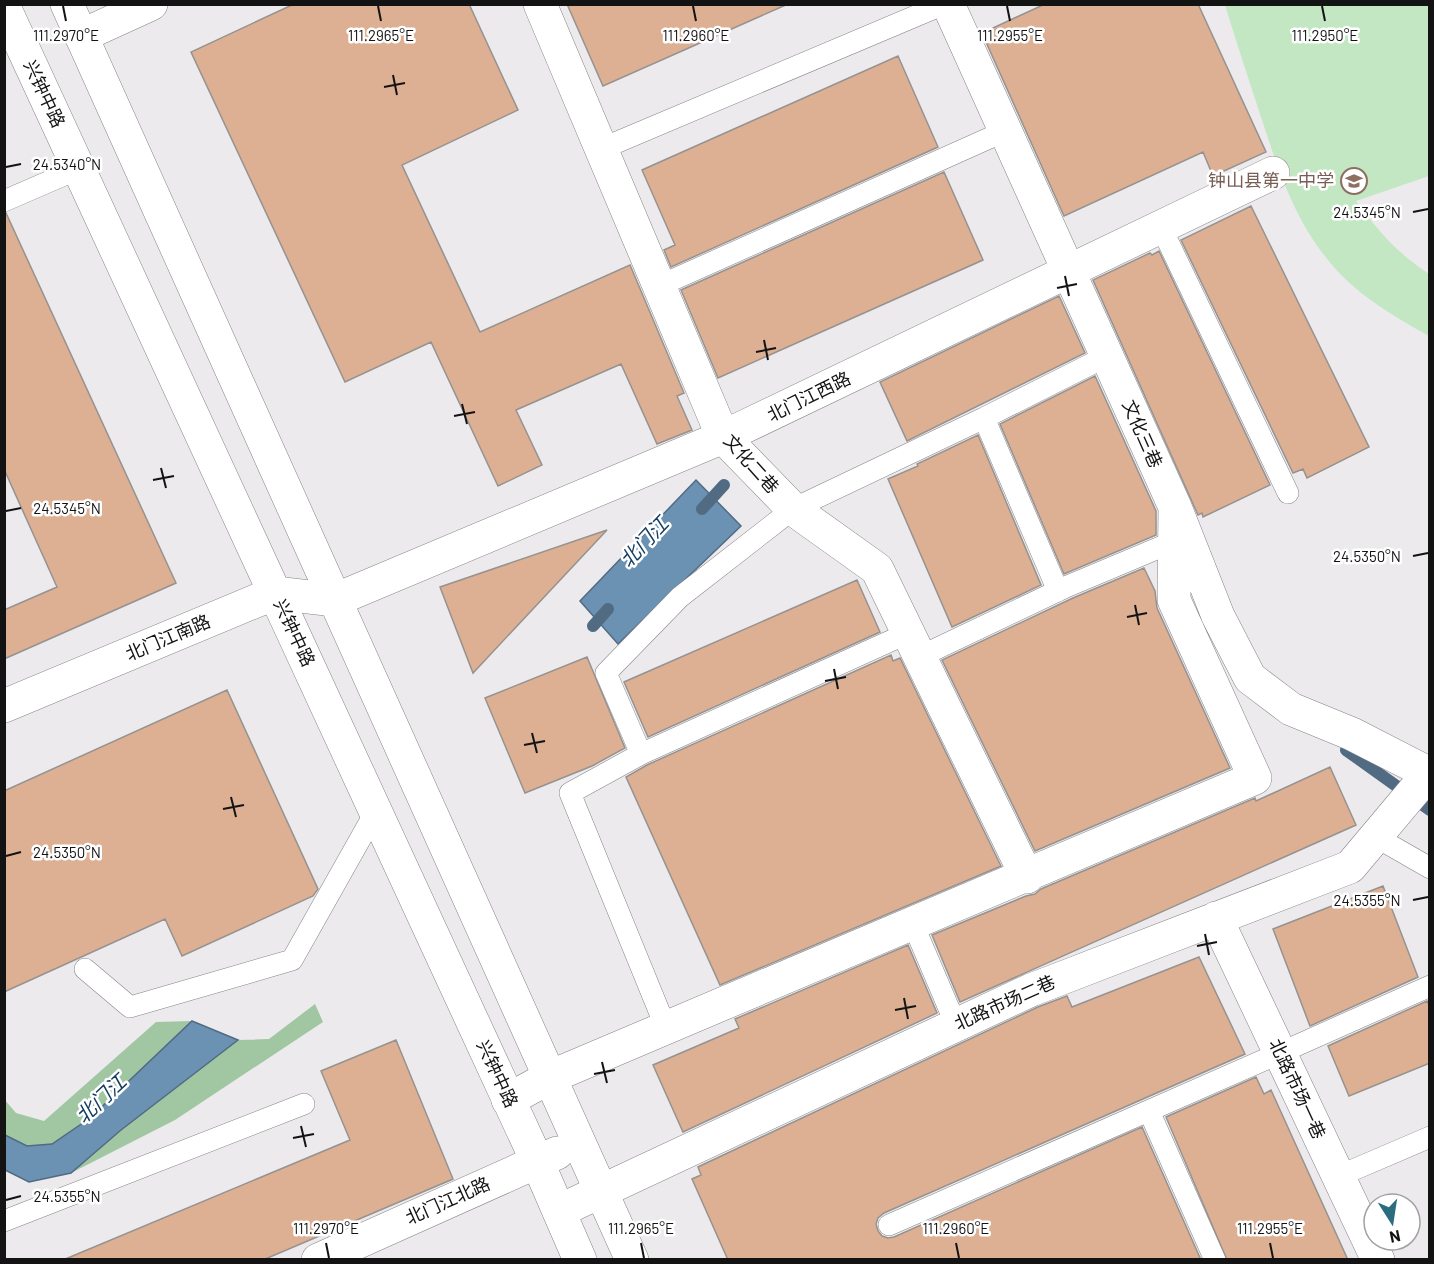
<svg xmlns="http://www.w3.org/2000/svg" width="1434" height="1264" font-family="Barlow,'Noto Sans SC',sans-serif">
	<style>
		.green { fill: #c3e6c3 }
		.forest { fill: #a0c7a1 }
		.water { fill: #6b91b3; stroke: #516b83; stroke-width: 1.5 }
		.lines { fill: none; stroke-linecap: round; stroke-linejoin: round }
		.stream { stroke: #516b83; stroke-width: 12 }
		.building { fill: #deb093; stroke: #959290; stroke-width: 1.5 }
		.lane-casing { stroke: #878487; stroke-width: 22 }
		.street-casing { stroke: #878487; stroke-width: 34 }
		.secondary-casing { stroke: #878487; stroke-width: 34 }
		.lane { stroke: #fff; stroke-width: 21 }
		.street { stroke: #fff; stroke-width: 33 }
		.secondary { stroke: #fff; stroke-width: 33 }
		.ticks { fill: none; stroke: #141314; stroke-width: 2 }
		.labels { text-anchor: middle; stroke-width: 5; stroke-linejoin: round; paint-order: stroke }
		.street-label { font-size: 18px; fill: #141314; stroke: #fff }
		.education-label { font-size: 18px; fill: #785e54; stroke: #fff; text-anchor: end }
		.water-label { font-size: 20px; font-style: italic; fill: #133e61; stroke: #fff }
		.ticks-label { font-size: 15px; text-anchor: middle; fill: #141314; stroke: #fff; stroke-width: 5; stroke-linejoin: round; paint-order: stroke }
	</style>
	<rect width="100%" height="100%" fill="#eceaed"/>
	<path class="green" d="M 1225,5 L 1429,5 L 1429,176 L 1356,201 C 1379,232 1396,252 1429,274 L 1429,336 C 1405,323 1382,309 1360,292 C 1302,245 1282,181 1260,114 C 1248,77 1236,41 1225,5 Z"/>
	<path class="forest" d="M 315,1004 L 323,1022 L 175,1120 L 71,1173 L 29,1182 L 5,1166 L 4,1099 L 16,1113 L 44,1121 L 156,1022 L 192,1021 L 238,1040 L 269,1039 Z"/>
	<path class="water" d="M 696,480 L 741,526 L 618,644 L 580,601 Z
		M 192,1021 L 238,1040 L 121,1130 L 71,1173 L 29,1182 L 5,1170 L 5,1135 L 27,1146 L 52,1144 L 90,1118 Z"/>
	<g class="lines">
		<path class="stream" d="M 702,509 L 724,485
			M 593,626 L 608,609
			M 1346,750 L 1430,810"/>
	</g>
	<path class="building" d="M 294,4 L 469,4 L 518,110 L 402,165 L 480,332 L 630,265 L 684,393 L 677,396 L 692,430 L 657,444 L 621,364 L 516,410 L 542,465 L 498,486 L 431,342 L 345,382 L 191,52 Z
		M 567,4 L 788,4 L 603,86 Z
		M 1045,4 L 1198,4 L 1266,152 L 1213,176 L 1203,152 L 1064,216 L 982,33 Z
		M 898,56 L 938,147 L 671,267 L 664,250 L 675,245 L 642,170 Z
		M 944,172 L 983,260 L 718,378 L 681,290 Z
		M 1251,206 L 1369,447 L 1307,478 L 1303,469 L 1293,473 L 1181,240 Z
		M 4,213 L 6,213 L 176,583 L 4,659 L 4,610 L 57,587 L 4,469 Z
		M 1159,251 L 1270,485 L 1203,517 L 1202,513 L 1198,515 L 1093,280 L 1150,253 L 1152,255 Z
		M 1059,296 L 1085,353 L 907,441 L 880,382 Z
		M 1095,376 L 1156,511 L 1156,535 L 1064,574 L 1000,424 Z
		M 978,435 L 1041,585 L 952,627 L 888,479 L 918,466 L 917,464 Z
		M 607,530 L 473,673 L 440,587 Z
		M 1144,568 L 1155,591 L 1157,608 L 1230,768 L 1035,851 L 942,660 L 1073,598 Z
		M 857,580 L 880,632 L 648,737 L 624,682 Z
		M 891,655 L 893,661 L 900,658 L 1001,866 L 720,985 L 626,777 L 647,765 Z
		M 587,657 L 625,748 L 592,766 L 525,793 L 485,698 Z
		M 227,690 L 318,889 L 313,896 L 182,956 L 165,919 L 4,992 L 4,791 Z
		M 1330,767 L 1356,825 L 960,1002 L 932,935 L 1026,896 L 1035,894 L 1041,889 L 1255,798 L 1256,801 Z
		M 1383,886 L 1418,977 L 1310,1026 L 1273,929 Z
		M 908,945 L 937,1013 L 683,1132 L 653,1065 L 739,1028 L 735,1019 Z
		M 1199,957 L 1245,1054 L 884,1213 L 878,1218 L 876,1224 L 878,1231 L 882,1236 L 888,1238 L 894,1237 L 1142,1127 L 1201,1260 L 728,1260 L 692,1179 L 701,1175 L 698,1167 L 1038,1007 L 1067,996 L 1072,1007 Z
		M 1427,1001 L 1430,1007 L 1430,1063 L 1349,1096 L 1328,1046 Z
		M 396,1040 L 453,1179 L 263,1260 L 63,1260 L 350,1140 L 321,1071 Z
		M 1256,1077 L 1264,1094 L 1271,1090 L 1348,1260 L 1227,1260 L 1166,1117 Z"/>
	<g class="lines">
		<defs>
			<path id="lane" d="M 601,149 L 944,4
				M 4,201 L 78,169
				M 1161,227 L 1288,493
				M 659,286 L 1005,131
				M 984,418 L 1058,591
				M 919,657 L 1068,586 L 1175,541
				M 641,754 L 606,673 L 680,597 L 793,509 L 984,418 L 1107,356
				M 1376,837 L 1430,868
				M 913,924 L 956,1025
				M 85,969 L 130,1007 L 292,960 L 376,811
				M 666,1028 L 570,793 L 641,754 L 908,633
				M 1149,1111 L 1215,1260
				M 1339,1176 L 1430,1137
				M 4,1221 L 304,1104
				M 889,1225 L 1280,1053 L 1430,986"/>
			<path id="street" d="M 540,4 L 723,437 L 793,509 L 877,569 L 1027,877
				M 948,4 L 1175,507 L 1218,616 L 1250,678 L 1291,709 L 1352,734 L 1430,774
				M 335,600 L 723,437 L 1273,173
				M 1216,918 L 1378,1260
				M 508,1100 L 550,1077 L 1255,778 L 1174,600 L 1175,507
				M 559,1211 L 1031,990 L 1350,867 L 1429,773"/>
			<path id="secondary" d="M 67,4 L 632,1260
				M 4,7 L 537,1161 L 580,1260
				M 81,36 L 151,4
				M 4,706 L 275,593 L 335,600
				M 318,1260 L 557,1153"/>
		</defs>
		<use href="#lane" class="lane-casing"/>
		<use href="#street" class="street-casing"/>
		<use href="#secondary" class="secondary-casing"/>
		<use href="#lane" class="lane"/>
		<use href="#street" class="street"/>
		<use href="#secondary" class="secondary"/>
	</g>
	<path class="ticks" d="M 63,6 L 66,21M 378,6 L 381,21M 693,6 L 696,21M 1007,6 L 1010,21M 1322,6 L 1325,21M 393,75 L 397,95M 384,87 L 405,83M 6,167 L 21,164M 1413,212 L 1428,209M 1065,276 L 1069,296M 1057,288 L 1077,284M 764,340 L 768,360M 756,352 L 776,348M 462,404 L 467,424M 454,416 L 475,412M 161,468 L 166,488M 153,480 L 174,476M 6,511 L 21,508M 1413,556 L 1428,553M 1135,605 L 1139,625M 1127,617 L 1147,613M 834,669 L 838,689M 825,681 L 846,677M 532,733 L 537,753M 524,745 L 545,741M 231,797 L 236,817M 223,809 L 244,805M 6,856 L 21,852M 1413,900 L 1428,897M 1205,934 L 1209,955M 1197,946 L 1217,942M 904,998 L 908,1019M 895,1010 L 916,1006M 602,1062 L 607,1083M 594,1074 L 615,1070M 301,1126 L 306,1147M 293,1138 L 314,1134M 6,1200 L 21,1196M 326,1243 L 329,1258M 641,1243 L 644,1258M 956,1243 L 959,1258M 1270,1243 L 1273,1258"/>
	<defs>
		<symbol id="school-ring" viewBox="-11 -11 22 22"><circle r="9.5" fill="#fff" stroke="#8d6e63" stroke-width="1.5"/><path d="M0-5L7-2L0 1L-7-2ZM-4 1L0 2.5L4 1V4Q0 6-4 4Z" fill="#8d6e63"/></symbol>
	</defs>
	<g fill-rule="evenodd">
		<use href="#school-ring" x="1339" y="166" width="30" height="30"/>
	</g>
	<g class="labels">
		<g class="street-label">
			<text transform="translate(44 94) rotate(65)" y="6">兴钟中路</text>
			<text transform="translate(809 397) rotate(-26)" y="6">北门江西路</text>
			<text transform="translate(1142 434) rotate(66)" y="6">文化三巷</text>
			<text transform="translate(751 464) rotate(48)" y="6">文化二巷</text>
			<text transform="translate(294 633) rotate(65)" y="6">兴钟中路</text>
			<text transform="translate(168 638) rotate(-23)" y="6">北门江南路</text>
			<text transform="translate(1005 1003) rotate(-24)" y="6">北路市场二巷</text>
			<text transform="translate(497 1074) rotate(65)" y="6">兴钟中路</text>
			<text transform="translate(1297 1089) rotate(65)" y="6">北路市场一巷</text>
			<text transform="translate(448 1201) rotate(-24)" y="6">北门江北路</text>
		</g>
		<g class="education-label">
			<text x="1334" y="187">钟山县第一中学</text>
		</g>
		<g class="water-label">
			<text transform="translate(644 542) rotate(-47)" y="7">北门江</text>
			<text transform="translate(101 1099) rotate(-43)" y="7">北门江</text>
		</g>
	</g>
	<g class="ticks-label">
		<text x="66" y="41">111.2970°E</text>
		<text x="381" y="41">111.2965°E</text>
		<text x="696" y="41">111.2960°E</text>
		<text x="1010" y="41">111.2955°E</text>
		<text x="1325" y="41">111.2950°E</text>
		<text x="67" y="170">24.5340°N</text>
		<text x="1367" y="218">24.5345°N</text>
		<text x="67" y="514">24.5345°N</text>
		<text x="1367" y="562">24.5350°N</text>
		<text x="67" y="858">24.5350°N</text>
		<text x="1367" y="906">24.5355°N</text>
		<text x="67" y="1202">24.5355°N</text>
		<text x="326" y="1234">111.2970°E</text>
		<text x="641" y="1234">111.2965°E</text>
		<text x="956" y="1234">111.2960°E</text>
		<text x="1270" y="1234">111.2955°E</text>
	</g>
	<rect width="1434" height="1264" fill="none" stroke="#141314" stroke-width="12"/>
	<g transform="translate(1392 1222) rotate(168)"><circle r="28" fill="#ffffff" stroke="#a1a1a1" stroke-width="1.5"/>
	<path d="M0-4.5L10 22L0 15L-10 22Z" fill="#2b6c7f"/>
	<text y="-9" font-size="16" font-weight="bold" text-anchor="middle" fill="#141314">N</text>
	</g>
</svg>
